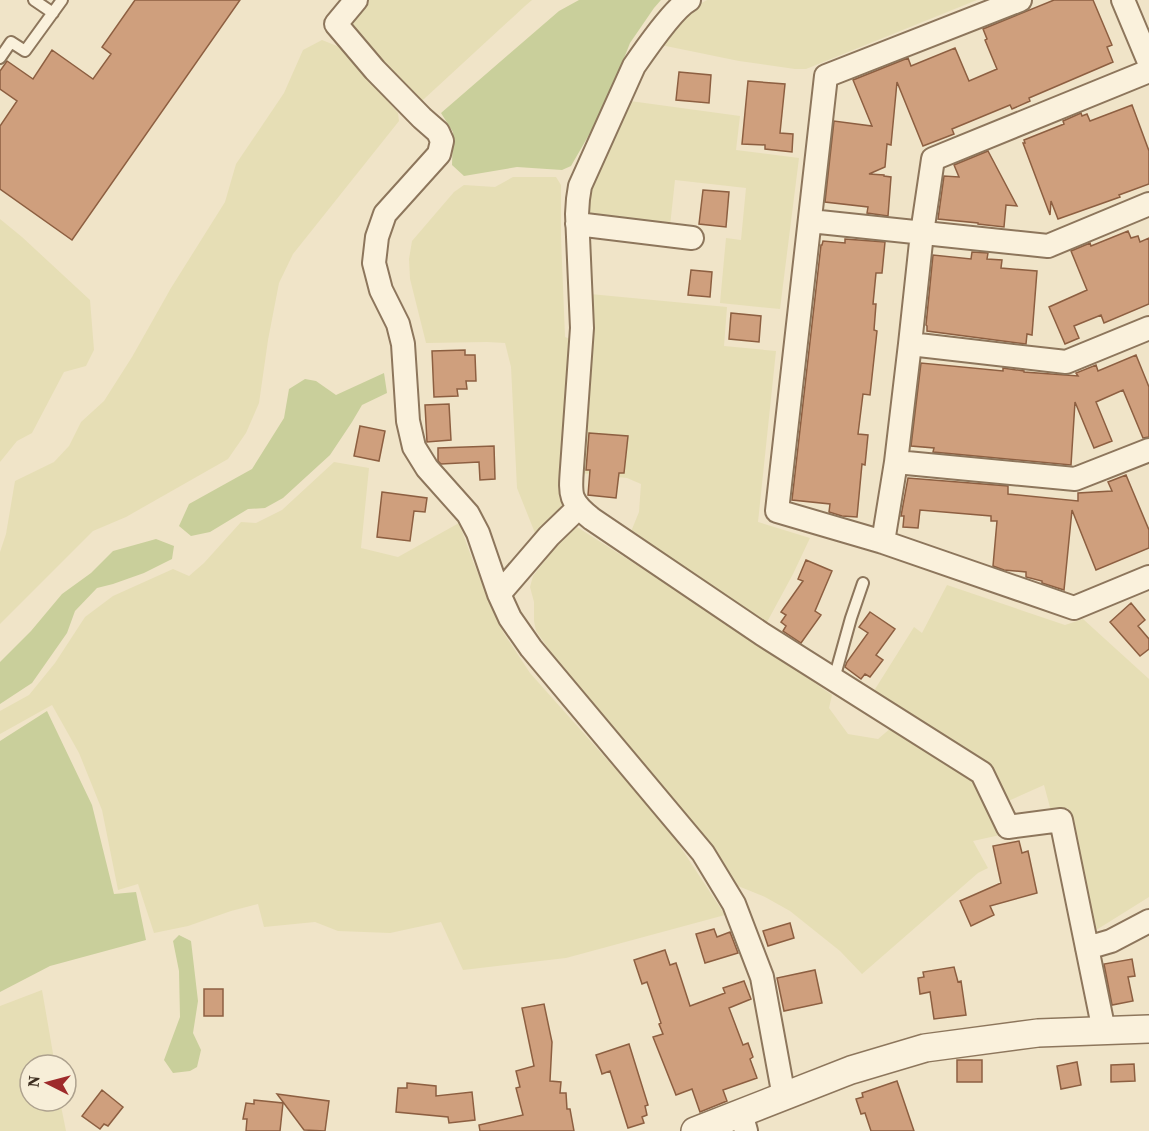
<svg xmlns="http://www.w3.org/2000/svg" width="1149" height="1131" font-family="'Source Serif 4',serif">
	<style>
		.farmland { fill: #e6deb5 }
		.green { fill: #c9cf9b }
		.building { fill: #cf9f7d; stroke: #8d5f41; stroke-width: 1.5 }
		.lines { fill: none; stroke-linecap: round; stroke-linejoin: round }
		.service-casing { stroke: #8d765c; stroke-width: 14 }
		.minor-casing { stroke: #8d765c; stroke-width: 26 }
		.tertiary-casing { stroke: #8d765c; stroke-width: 30 }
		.service { stroke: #faf1dc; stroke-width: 10 }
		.minor { stroke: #faf1dc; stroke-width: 22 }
		.tertiary { stroke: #faf1dc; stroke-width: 27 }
	</style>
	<rect width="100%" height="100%" fill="#f0e4c8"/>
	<path class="farmland" d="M 367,0 L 532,0 L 525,6 L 424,99 L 419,102 L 349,28 L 350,22 Z
		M 707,0 L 977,0 L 806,69 L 795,69 L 739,61 L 661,45 L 684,18 L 700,4 Z
		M 322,40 L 342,48 L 398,113 L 399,121 L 293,254 L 279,283 L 268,340 L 259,403 L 246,433 L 228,459 L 126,517 L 93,531 L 0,624 L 0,552 L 6,534 L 15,481 L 54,462 L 69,446 L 81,422 L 104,401 L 132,357 L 171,288 L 225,202 L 236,164 L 284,93 L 303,50 Z
		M 630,101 L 740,116 L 736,150 L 799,158 L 780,309 L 720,303 L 726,238 L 741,240 L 746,188 L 675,180 L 670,226 L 586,216 L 585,201 Z
		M 513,177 L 556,177 L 561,185 L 561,237 L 565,337 L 570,339 L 570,366 L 562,432 L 565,433 L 560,475 L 562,510 L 540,533 L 535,533 L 517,488 L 511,367 L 505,343 L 487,342 L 426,343 L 410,279 L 409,259 L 412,241 L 454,192 L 464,185 L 495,187 Z
		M 0,219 L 22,237 L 90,300 L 94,350 L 86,366 L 64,372 L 32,433 L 17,441 L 0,462 Z
		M 590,294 L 727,307 L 724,346 L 776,351 L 758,522 L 810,538 L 793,574 L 766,624 L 630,534 L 639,512 L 641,484 L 627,478 L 580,473 L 589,386 L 591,327 Z
		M 334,462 L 369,468 L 361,548 L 398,557 L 459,523 L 474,564 L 503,632 L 530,673 L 668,828 L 725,915 L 566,958 L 463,970 L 441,922 L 390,933 L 338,931 L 315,922 L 264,927 L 258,904 L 231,911 L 188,926 L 154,933 L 138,884 L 118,890 L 102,810 L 79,753 L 52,705 L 0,734 L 0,711 L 29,695 L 55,663 L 85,617 L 113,596 L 173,569 L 189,576 L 204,563 L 241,522 L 256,523 L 282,510 Z
		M 577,527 L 728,623 L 832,695 L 829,708 L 848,734 L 878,739 L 891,728 L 970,776 L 1000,835 L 973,841 L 988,868 L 978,873 L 862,974 L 840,951 L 790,911 L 765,897 L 738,886 L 716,851 L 601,716 L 553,655 L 536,631 L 534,621 L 534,602 L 530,587 L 533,576 L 555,548 Z
		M 947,585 L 1065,625 L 1083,619 L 1149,679 L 1149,897 L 1093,932 L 1068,808 L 1051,811 L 1044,785 L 1006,802 L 872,694 L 914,627 L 922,633 Z
		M 42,990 L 55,1065 L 30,1065 L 30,1101 L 60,1101 L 66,1131 L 0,1131 L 0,1006 Z"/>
	<path class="green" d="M 579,0 L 661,0 L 654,8 L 630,43 L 605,107 L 571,166 L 562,170 L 517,167 L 464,176 L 452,165 L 453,132 L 441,113 L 559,11 Z
		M 384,373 L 387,393 L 362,405 L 352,422 L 330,455 L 283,498 L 265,508 L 248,509 L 210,532 L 191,536 L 179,526 L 189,504 L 252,469 L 284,418 L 289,389 L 305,379 L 316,381 L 336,395 Z
		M 156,539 L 174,546 L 172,559 L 144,573 L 113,584 L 97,588 L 75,611 L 67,633 L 32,683 L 0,704 L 0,662 L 31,631 L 62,594 L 91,573 L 113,551 Z
		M 47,711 L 92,805 L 114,894 L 136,892 L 146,940 L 50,966 L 0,992 L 0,741 Z
		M 179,935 L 191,941 L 198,1001 L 193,1033 L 201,1050 L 197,1067 L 190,1071 L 173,1073 L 164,1060 L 180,1017 L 179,971 L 173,941 Z"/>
	<path class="building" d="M 135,0 L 240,0 L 72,240 L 0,189 L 0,126 L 17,101 L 0,89 L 0,71 L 7,61 L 33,79 L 52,50 L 93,79 L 111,54 L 102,47 Z
		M 1054,0 L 1093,0 L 1112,45 L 1107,47 L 1113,62 L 1029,98 L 1030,101 L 1012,109 L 1010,105 L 952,129 L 954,134 L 923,146 L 897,82 L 891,145 L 887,144 L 885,167 L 869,174 L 884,175 L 884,176 L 891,177 L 888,216 L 867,213 L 868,207 L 825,202 L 834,121 L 872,126 L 853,80 L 908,58 L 911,66 L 955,48 L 969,81 L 997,69 L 985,40 L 987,39 L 983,29 Z
		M 679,72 L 711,75 L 709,103 L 676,100 Z
		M 748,81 L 785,84 L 780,133 L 793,134 L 792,152 L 765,149 L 765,145 L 742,144 Z
		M 1132,105 L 1149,151 L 1149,184 L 1119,195 L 1120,197 L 1058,219 L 1051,201 L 1050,215 L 1023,143 L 1025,143 L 1024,140 L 1064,124 L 1063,121 L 1081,113 L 1082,116 L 1087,114 L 1090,121 Z
		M 988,151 L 1017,206 L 1006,205 L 1004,227 L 978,224 L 978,223 L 938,219 L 944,176 L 959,177 L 954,165 Z
		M 703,190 L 729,192 L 726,227 L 699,224 Z
		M 1128,231 L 1131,238 L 1138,236 L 1140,242 L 1149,238 L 1149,304 L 1104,323 L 1101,315 L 1074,326 L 1079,338 L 1065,344 L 1049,307 L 1087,290 L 1071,251 L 1090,243 L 1091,246 Z
		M 845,239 L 885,242 L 882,273 L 876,273 L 873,304 L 876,304 L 874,330 L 877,331 L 870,395 L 863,394 L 858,434 L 868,435 L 865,465 L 862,464 L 857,517 L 842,516 L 829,512 L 830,504 L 792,500 L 821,245 L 822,245 L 823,241 L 845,243 Z
		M 972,252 L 988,253 L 987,259 L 1002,260 L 1001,268 L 1037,271 L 1032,335 L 1027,334 L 1026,344 L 927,331 L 927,326 L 926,325 L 933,255 L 971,259 Z
		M 691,270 L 712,272 L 710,297 L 688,295 Z
		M 731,313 L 761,316 L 759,342 L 729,339 Z
		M 465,350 L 465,355 L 475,355 L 476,381 L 466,381 L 467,389 L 457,389 L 458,396 L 434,397 L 432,351 Z
		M 1136,355 L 1149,387 L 1149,437 L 1143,438 L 1123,390 L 1096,402 L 1112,441 L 1094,448 L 1075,402 L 1071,465 L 933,452 L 934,448 L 911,446 L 921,363 L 1003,371 L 1003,368 L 1024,371 L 1024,372 L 1078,376 L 1076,373 L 1096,365 L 1098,371 Z
		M 449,404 L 451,440 L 427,442 L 425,405 Z
		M 360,426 L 385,431 L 379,461 L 354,456 Z
		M 589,433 L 628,436 L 624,473 L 619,473 L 616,498 L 588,495 L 590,470 L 586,470 Z
		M 494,446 L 495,479 L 480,480 L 479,462 L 441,464 L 438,461 L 438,448 Z
		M 1126,475 L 1149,530 L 1149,548 L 1096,570 L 1072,510 L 1064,590 L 1042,583 L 1042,581 L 1026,577 L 1026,572 L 1004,570 L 993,566 L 997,521 L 991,521 L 991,516 L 920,510 L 918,528 L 903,527 L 904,516 L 901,516 L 908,478 L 1008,486 L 1008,494 L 1078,501 L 1078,493 L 1112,491 L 1108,482 Z
		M 382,492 L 427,498 L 425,512 L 414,511 L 410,541 L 377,537 Z
		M 806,560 L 832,571 L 815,611 L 821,615 L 801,643 L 783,631 L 786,626 L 781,622 L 786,615 L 781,612 L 803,581 L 798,579 Z
		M 1131,603 L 1145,620 L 1138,626 L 1149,639 L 1149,649 L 1140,656 L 1110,622 Z
		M 870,612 L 895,629 L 876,655 L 883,660 L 870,677 L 865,674 L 861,679 L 845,667 L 847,662 L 868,633 L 859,627 Z
		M 1019,841 L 1022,853 L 1028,851 L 1037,893 L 990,906 L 994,915 L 971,926 L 960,901 L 1001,883 L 993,846 Z
		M 790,923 L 794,938 L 768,946 L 763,931 Z
		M 714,929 L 717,937 L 730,932 L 738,953 L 705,963 L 696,934 Z
		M 665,950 L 670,965 L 676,963 L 690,1006 L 725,993 L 723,988 L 744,981 L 751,999 L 729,1008 L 743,1045 L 748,1043 L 753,1057 L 750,1059 L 757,1078 L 723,1090 L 727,1101 L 700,1112 L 692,1089 L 676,1095 L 653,1037 L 663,1034 L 659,1024 L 661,1023 L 647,982 L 642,984 L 634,960 Z
		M 1132,959 L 1135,976 L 1128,977 L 1133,1001 L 1112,1005 L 1104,964 Z
		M 954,967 L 958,982 L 961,981 L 966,1015 L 934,1019 L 930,992 L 920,994 L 918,978 L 924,977 L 923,972 Z
		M 815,970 L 822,1003 L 784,1011 L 777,978 Z
		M 204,989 L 223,989 L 223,1016 L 204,1016 Z
		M 544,1004 L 552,1042 L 550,1081 L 561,1082 L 560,1093 L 566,1093 L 567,1109 L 570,1109 L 574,1131 L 480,1131 L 479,1125 L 523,1115 L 516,1088 L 520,1087 L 516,1071 L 534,1066 L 522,1008 Z
		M 629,1044 L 648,1105 L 645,1106 L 647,1115 L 642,1117 L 644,1123 L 628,1128 L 610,1071 L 602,1074 L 596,1055 Z
		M 957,1060 L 982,1060 L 982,1082 L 957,1082 Z
		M 1077,1062 L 1081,1085 L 1061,1089 L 1057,1066 Z
		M 1134,1064 L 1135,1081 L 1111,1082 L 1111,1065 Z
		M 897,1081 L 914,1131 L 871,1131 L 865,1113 L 861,1114 L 856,1099 L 863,1097 L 862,1093 Z
		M 407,1083 L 436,1086 L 436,1096 L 472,1092 L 475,1120 L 449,1123 L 448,1117 L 396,1112 L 398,1088 L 407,1088 Z
		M 102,1090 L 123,1107 L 108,1126 L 104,1124 L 100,1129 L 82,1116 Z
		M 277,1094 L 329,1101 L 325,1131 L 304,1130 Z
		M 254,1100 L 283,1103 L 280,1131 L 246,1131 L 247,1119 L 243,1119 L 246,1103 L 254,1104 Z"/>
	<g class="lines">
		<defs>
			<path id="service" d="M 34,0 L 53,13
				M 0,58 L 11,42 L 25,51 L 62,0
				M 834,679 L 851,618 L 863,583"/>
			<path id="minor" d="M 356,0 L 336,24 L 375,70 L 422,118 L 438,132 L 442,141 L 439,154 L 385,214 L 377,237 L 374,263 L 381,290 L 398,324 L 403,344 L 408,421 L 414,447 L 427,468 L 468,514 L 478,533 L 499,594 L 510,618 L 531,648 L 703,853 L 734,904 L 762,977 L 784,1097
				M 689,0 C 674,8 645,50 634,66 L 580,186 L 578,199 L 577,214 L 582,328 L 572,468 C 570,495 569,501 592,519 L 762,634 L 982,773 L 1008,827 L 1061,820 L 1104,1031
				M 1020,0 L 826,76 L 777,511 L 883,542 L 1074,608 L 1149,577
				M 1123,0 L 1149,62
				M 810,221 L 1048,246 L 1149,204
				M 577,224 L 692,238
				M 910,344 L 1066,362 L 1149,328
				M 896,462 L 1075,479 L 1149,450
				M 883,542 L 896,462 L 910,344 L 922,233 L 933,159 L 1149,71
				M 499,594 L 549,536 L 578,508
				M 1087,948 L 1111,941 L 1149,921
				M 741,1113 L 746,1131"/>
			<path id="tertiary" d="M 695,1131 L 851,1070 L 925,1048 L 1038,1033 L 1149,1029"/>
		</defs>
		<use href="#service" class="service-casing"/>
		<use href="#minor" class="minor-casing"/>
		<use href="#tertiary" class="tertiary-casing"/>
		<use href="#service" class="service"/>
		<use href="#minor" class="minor"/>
		<use href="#tertiary" class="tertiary"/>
	</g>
	<g transform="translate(48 1083) rotate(276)"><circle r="28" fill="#f7eed8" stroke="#ada18e" stroke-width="1.5"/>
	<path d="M0-4.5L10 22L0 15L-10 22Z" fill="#9e2a2b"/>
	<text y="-9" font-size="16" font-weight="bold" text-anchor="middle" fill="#3d2e20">N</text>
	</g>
</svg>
